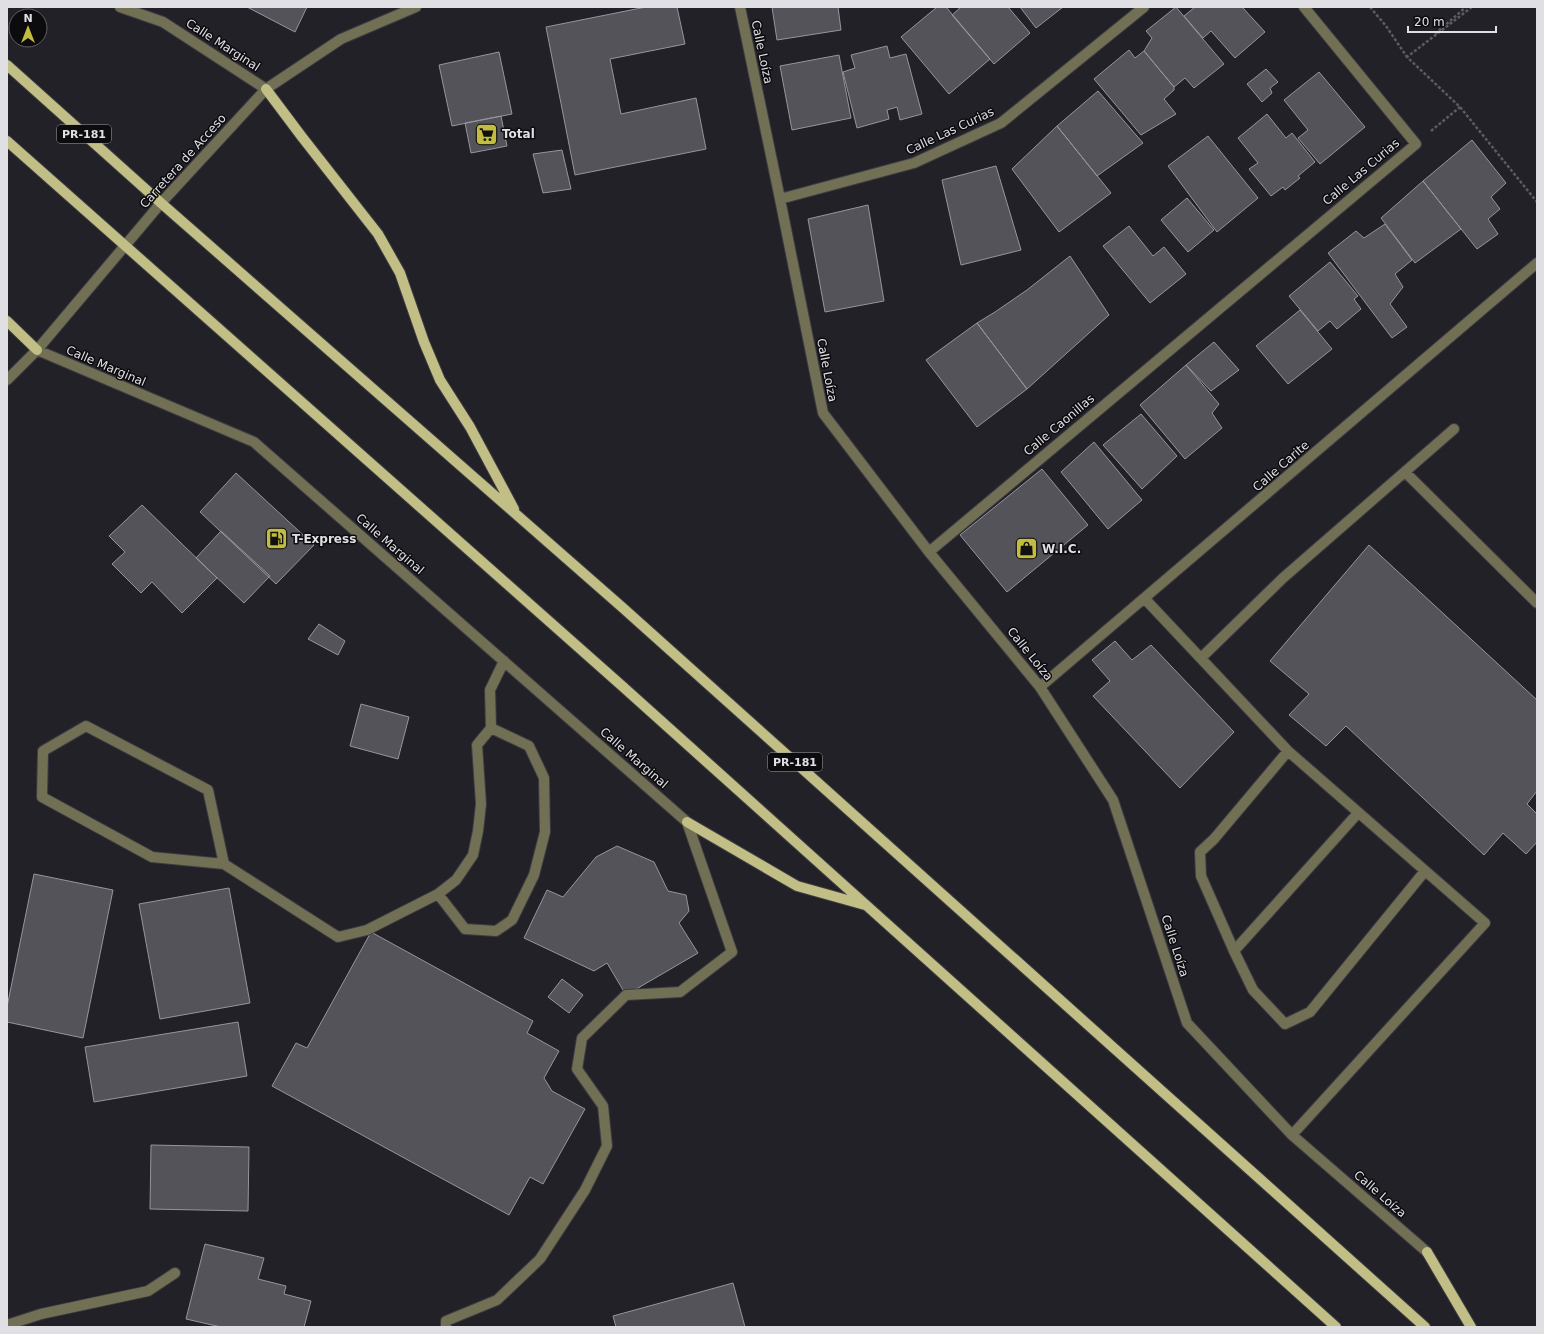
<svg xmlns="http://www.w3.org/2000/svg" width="1544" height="1334" font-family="'DejaVu Sans',sans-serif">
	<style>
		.building { fill: #54535a; stroke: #96949d }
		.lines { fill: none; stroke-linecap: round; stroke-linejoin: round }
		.minor-casing { stroke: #3d3c42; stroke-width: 12 }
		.major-casing { stroke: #3d3c42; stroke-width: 12 }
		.path { stroke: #5d5b62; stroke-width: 2.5; stroke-dasharray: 3 2; stroke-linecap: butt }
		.minor { stroke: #717055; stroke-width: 10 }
		.major { stroke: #c1bf85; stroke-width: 10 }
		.labels { text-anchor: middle; stroke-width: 3; stroke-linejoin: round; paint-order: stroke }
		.shield { fill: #0c0b0e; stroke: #a09fa4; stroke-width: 1 }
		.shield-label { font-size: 11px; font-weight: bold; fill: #e0dfe4 }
		.street-label { font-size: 12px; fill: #e0dfe4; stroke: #0c0b0e }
		.poi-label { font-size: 12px; font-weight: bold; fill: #e0dfe4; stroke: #0c0b0e; text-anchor: start }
	</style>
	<rect width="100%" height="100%" fill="#232128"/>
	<path class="building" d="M 247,7 L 307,7 L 295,32 Z
		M 646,7 L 677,7 L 685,44 L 610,59 L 621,114 L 696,98 L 706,149 L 575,175 L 546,27 Z
		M 772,7 L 838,7 L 841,30 L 777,40 Z
		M 937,7 L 946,7 L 990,59 L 949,94 L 901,37 Z
		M 961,7 L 1008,7 L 1030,33 L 994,64 L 952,15 Z
		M 1020,7 L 1063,7 L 1036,28 Z
		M 1176,7 L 1224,64 L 1194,88 L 1185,78 L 1174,87 L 1144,51 L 1152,38 L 1146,31 Z
		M 1195,7 L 1242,7 L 1265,32 L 1235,58 L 1211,31 L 1203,38 L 1184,16 Z
		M 887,46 L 890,58 L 906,54 L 922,114 L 900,120 L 897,107 L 887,110 L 889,119 L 857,128 L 843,72 L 855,68 L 851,55 Z
		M 1129,50 L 1135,58 L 1144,51 L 1174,87 L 1174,90 L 1164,99 L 1176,114 L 1141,135 L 1094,79 Z
		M 499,52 L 512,114 L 452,126 L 439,65 Z
		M 839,55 L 851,118 L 792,130 L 780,66 Z
		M 1266,69 L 1278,82 L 1270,88 L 1272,93 L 1262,102 L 1247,84 Z
		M 1319,72 L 1365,127 L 1320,164 L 1298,138 L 1308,130 L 1284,100 Z
		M 1098,91 L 1143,143 L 1097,176 L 1057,126 Z
		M 1267,114 L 1286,138 L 1292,133 L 1315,162 L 1298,176 L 1300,178 L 1285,190 L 1283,187 L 1271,196 L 1249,169 L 1258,163 L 1238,138 Z
		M 501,116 L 507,146 L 471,153 L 465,123 Z
		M 1057,126 L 1111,193 L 1059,232 L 1012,169 Z
		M 1208,136 L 1258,198 L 1217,232 L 1168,166 Z
		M 1472,140 L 1506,183 L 1491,197 L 1500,209 L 1488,219 L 1498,234 L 1477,249 L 1423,181 Z
		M 562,150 L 571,189 L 543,193 L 533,154 Z
		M 996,166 L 1021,250 L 961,265 L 942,180 Z
		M 1423,181 L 1461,229 L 1415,263 L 1381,218 Z
		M 1187,198 L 1214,230 L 1188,252 L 1161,220 Z
		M 868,205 L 884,301 L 825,312 L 808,219 Z
		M 1385,224 L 1412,260 L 1395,274 L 1403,287 L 1390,304 L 1407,327 L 1392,338 L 1328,253 L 1356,231 L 1364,238 Z
		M 1129,226 L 1153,256 L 1164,247 L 1186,274 L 1150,303 L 1103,246 Z
		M 1070,256 L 1109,315 L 1027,389 L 977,323 L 995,312 L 1027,290 Z
		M 1330,262 L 1358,296 L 1354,299 L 1361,309 L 1337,329 L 1330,321 L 1318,331 L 1289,296 Z
		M 1300,310 L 1332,349 L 1288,384 L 1256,346 Z
		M 977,323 L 1027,389 L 977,427 L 926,360 Z
		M 1214,342 L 1239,370 L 1211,391 L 1186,365 Z
		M 1186,365 L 1219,404 L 1212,413 L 1222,428 L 1185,459 L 1140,405 Z
		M 1141,414 L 1177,456 L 1142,489 L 1103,445 Z
		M 1094,442 L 1142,500 L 1108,529 L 1061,472 Z
		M 1042,469 L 1088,525 L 1007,592 L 960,535 Z
		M 236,473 L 314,545 L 276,584 L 200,512 Z
		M 142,505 L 217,578 L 182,613 L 152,582 L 141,593 L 112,564 L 125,552 L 109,536 Z
		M 221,531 L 270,576 L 244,603 L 196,558 Z
		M 1369,545 L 1537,700 L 1537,791 L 1527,804 L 1537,814 L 1537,842 L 1526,854 L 1503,833 L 1484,855 L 1346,726 L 1326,746 L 1289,715 L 1309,694 L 1270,661 Z
		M 319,624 L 345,641 L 338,655 L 308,639 Z
		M 1115,641 L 1132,660 L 1151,645 L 1234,732 L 1180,788 L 1093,696 L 1110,681 L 1092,660 Z
		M 361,704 L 409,717 L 398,759 L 350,746 Z
		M 617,846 L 654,862 L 668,891 L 686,895 L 689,911 L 679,923 L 698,953 L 626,995 L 607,963 L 594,971 L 524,938 L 547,890 L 563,897 L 596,857 Z
		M 34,874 L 113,890 L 83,1038 L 7,1022 L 7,1007 Z
		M 229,888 L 250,1003 L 160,1019 L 139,904 Z
		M 371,932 L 533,1021 L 527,1033 L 559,1051 L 544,1078 L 552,1091 L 585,1109 L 543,1184 L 530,1177 L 509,1215 L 272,1086 L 296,1043 L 307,1048 Z
		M 562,979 L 583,995 L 569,1013 L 548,997 Z
		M 238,1022 L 247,1076 L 94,1102 L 85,1047 Z
		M 151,1145 L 249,1147 L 248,1211 L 150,1209 Z
		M 205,1244 L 264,1258 L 258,1279 L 286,1286 L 284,1294 L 311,1301 L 304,1327 L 221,1327 L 186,1319 Z
		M 733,1283 L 745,1327 L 616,1327 L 613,1316 Z"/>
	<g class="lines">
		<defs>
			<path id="minor" d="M 120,7 L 163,22 L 266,89
				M 740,7 L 780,199 L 823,413 L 929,552 L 1040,687 L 1113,800 L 1187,1023 L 1292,1135 L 1427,1252
				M 780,199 L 914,163 L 1001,123 L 1144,7
				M 37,350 L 254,442 L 687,822 L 732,952 L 680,992 L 626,995 L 582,1038 L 577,1069 L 603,1106 L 607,1146 L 585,1190 L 540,1259 L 497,1300 L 446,1321 L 446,1327
				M 7,380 L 37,350 L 161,203 L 266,89 L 341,39 L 416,7
				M 1405,472 L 1537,603
				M 929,552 L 1416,144 L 1304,7
				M 1145,599 L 1288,751 L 1485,923 L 1292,1135
				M 1201,658 L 1283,578 L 1454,429
				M 1040,687 L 1537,263
				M 1288,751 L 1214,839 L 1200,852 L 1201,876 L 1234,951 L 1253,990 L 1285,1024 L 1310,1012 L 1425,871
				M 224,864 L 152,857 L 42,797 L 43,751 L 86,726 L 208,790 L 224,864 L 338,937 L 367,930 L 438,894 L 456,880 L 473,855 L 478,831 L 481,804 L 477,745 L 491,728 L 490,690 L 504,661
				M 438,894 L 465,929 L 496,931 L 512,920 L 534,875 L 545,832 L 544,778 L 529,746 L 491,728
				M 1234,951 L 1358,813
				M 7,1325 L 41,1314 L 148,1291 L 175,1273"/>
			<path id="major" d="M 7,65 L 161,203 L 623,608 L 1425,1327
				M 266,89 L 302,137 L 378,234 L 400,273 L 424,342 L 440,380 L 470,427 L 514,509
				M 7,141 L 621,685 L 1336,1327
				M 7,321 L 37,350
				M 687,822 L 797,886 L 865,905
				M 1427,1252 L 1471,1327"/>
		</defs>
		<use href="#minor" class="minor-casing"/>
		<use href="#major" class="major-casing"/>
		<path class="path" d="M 1370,7 L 1386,26 L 1407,57 L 1408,57
			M 1472,7 L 1407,57 L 1460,107 L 1537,202
			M 1435,34 L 1466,7
			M 1431,131 L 1460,107"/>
		<use href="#minor" class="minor"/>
		<use href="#major" class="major"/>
	</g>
	<defs>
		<symbol id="supermarket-square" viewBox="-11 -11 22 22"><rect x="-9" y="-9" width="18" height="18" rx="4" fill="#c2bd3f" stroke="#0c0b0e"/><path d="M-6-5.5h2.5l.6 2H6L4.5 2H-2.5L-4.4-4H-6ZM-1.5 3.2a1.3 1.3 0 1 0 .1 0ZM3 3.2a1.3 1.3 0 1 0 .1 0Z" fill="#111"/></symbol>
		<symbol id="fuel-square" viewBox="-11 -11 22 22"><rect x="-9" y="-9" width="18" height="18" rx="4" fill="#c2bd3f" stroke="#0c0b0e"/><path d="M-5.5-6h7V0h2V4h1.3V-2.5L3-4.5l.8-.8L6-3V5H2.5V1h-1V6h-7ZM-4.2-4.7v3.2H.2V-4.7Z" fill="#111"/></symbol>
		<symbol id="shop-square" viewBox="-11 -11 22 22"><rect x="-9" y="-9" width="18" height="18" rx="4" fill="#c2bd3f" stroke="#0c0b0e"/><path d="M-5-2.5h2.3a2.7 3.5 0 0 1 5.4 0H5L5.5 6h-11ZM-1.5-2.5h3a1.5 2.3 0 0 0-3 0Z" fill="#111"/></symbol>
	</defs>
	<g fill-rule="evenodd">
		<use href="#supermarket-square" x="474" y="122" width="25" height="25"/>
		<use href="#fuel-square" x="264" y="526" width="25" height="25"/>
		<use href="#shop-square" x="1014" y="536" width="25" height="25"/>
	</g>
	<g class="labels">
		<g class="shield">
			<rect x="57" y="125" width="54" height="18" rx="3"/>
			<rect x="768" y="753" width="54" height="18" rx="3"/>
		</g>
		<g class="shield-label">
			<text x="84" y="138">PR-181</text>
			<text x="795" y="766">PR-181</text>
		</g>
		<g class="street-label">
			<text transform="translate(223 45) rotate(33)" y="4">Calle Marginal</text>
			<text transform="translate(762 52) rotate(78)" y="4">Calle Loíza</text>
			<text transform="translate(950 131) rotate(-25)" y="4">Calle Las Curias</text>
			<text transform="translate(183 161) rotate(-48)" y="4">Carretera de Acceso</text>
			<text transform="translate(1361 172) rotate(-40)" y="4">Calle Las Curias</text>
			<text transform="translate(106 366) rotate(23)" y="4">Calle Marginal</text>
			<text transform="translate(827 370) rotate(79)" y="4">Calle Loíza</text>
			<text transform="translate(1059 425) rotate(-40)" y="4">Calle Caonillas</text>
			<text transform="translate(1281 466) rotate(-41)" y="4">Calle Carite</text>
			<text transform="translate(390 544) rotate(41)" y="4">Calle Marginal</text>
			<text transform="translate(1030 654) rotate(51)" y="4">Calle Loíza</text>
			<text transform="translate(634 758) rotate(41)" y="4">Calle Marginal</text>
			<text transform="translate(1175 946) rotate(72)" y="4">Calle Loíza</text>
			<text transform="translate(1380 1194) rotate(41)" y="4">Calle Loíza</text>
		</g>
		<g class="poi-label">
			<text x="502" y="138">Total</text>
			<text x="292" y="543">T-Express</text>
			<text x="1042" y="553">W.I.C.</text>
		</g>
	</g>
	<rect width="1544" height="1334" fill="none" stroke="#e0dfe4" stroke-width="16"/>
	<g transform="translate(28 28)"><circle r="19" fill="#0c0b0e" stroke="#616064"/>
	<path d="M0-3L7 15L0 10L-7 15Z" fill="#c2bd3f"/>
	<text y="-6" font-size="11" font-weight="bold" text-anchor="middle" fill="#e0dfe4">N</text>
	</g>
	<path d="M1408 26v6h88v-6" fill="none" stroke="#e0dfe4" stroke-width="2"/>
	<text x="1414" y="26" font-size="12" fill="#e0dfe4" stroke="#0c0b0e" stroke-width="3" paint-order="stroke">20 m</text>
</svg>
